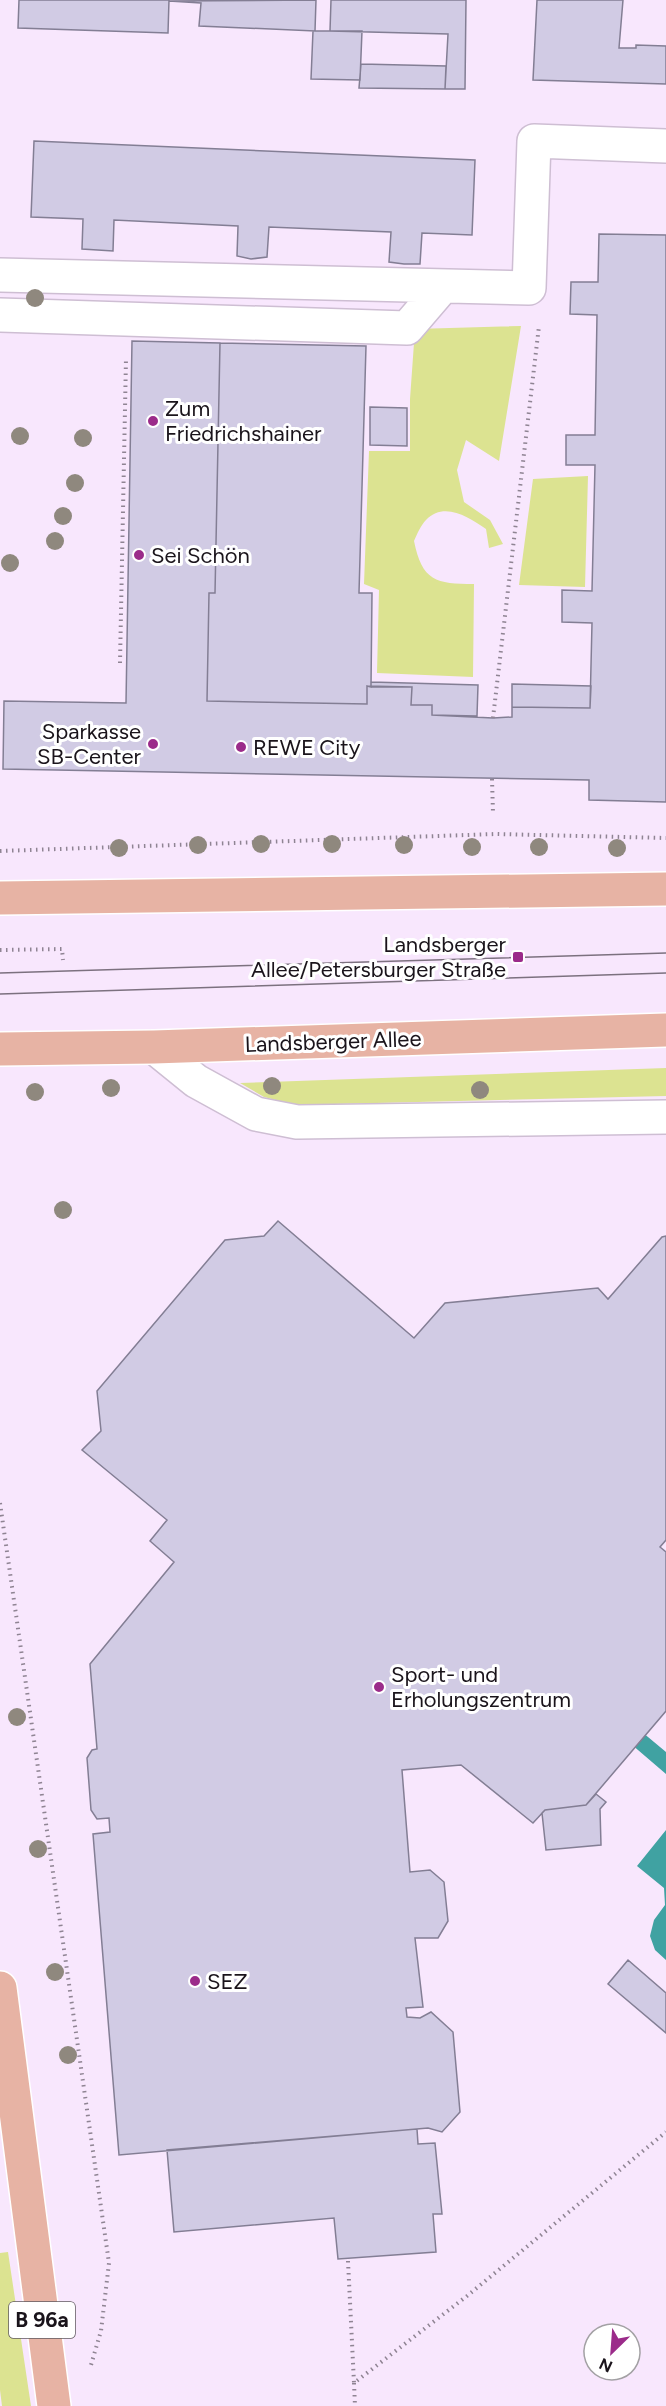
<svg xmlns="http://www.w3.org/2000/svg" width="666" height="2406" font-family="Figtree,sans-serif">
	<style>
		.green { fill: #dce391 }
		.water { fill: #40a2a2 }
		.building { fill: #d1cbe4; stroke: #837e94; stroke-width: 1.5 }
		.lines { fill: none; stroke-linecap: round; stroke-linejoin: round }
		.minor-casing { stroke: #cebed3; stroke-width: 36 }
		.major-casing { stroke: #fff; stroke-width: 36 }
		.path { stroke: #8f8493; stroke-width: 4; stroke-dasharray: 1.5 4.5; stroke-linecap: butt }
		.minor { stroke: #fff; stroke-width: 33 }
		.major { stroke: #e7b3a4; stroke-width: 33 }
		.tram { stroke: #7c717f; stroke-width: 1.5 }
		.tree { fill: #8f887e }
		.poi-dot { fill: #9b2b8a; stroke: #fff; stroke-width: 2 }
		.labels { text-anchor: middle; stroke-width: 6; stroke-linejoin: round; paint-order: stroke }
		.shield { fill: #fff; stroke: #5f5a5f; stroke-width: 1.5 }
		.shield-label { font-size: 21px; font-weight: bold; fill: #1a141b }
		.poi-label { font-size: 22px; fill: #1a141b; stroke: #fff; text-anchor: start }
		.street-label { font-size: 22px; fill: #1a141b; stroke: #fff }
	</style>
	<rect width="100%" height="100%" fill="#f8e7fd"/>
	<path class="green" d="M 521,326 L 499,461 L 466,440 L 457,470 L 464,502 L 490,520 L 503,544 L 489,548 L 486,529 C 469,517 444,501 426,520 C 421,525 417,534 414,541 C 422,581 436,584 474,584 L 473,677 L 377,673 L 379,590 L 364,584 L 369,451 L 410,451 L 410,399 L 415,329 Z
		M 588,476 L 585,587 L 519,585 L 533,479 Z
		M 666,1068 L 666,1096 L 295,1105 L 264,1097 L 240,1083 Z
		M 8,2252 L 31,2406 L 2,2406 L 0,2390 L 0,2253 Z"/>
	<path class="water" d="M 642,1732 L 666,1752 L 666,1774 L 631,1744 Z
		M 666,1830 L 666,1960 L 655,1950 L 650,1936 L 654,1920 L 665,1905 L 664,1888 L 637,1866 Z"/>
	<path class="building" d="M 19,0 L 169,0 L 168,33 L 18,28 Z
		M 316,0 L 315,31 L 199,26 L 201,3 L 169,1 Z
		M 331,0 L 466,0 L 465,89 L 445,89 L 448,34 L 330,31 Z
		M 537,0 L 623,0 L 619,48 L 636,48 L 636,45 L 666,46 L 666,84 L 533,80 Z
		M 313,31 L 362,31 L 360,80 L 311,79 Z
		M 361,64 L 446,66 L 445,89 L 359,88 Z
		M 34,141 L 475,160 L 472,235 L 422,233 L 420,264 L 404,264 L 389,262 L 391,232 L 269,227 L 267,257 L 251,259 L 237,256 L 238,226 L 114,220 L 113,251 L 82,249 L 83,219 L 31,217 Z
		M 599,234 L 666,235 L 666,802 L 589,800 L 589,780 L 3,769 L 4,701 L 126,703 L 132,341 L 220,343 L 215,593 L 209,593 L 207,701 L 367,704 L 367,686 L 412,687 L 411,705 L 432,705 L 432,715 L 493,718 L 512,717 L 512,707 L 590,708 L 592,623 L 562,622 L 562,590 L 592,591 L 595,465 L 566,465 L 566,435 L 595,435 L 597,315 L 570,314 L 571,282 L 598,282 Z
		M 220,343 L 366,346 L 359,593 L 372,593 L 371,687 L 367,686 L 367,704 L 207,701 L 209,593 L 215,593 Z
		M 370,407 L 407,408 L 407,446 L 370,445 Z
		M 371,682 L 478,685 L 477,716 L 432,715 L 432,705 L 411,705 L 412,687 L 371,687 Z
		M 512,684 L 591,686 L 590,708 L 512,707 Z
		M 278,1221 L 414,1338 L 445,1303 L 598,1288 L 608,1299 L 662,1237 L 666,1236 L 666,1540 L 660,1547 L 666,1552 L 666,1711 L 586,1805 L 545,1810 L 533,1823 L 461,1765 L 402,1770 L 410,1872 L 430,1870 L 444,1882 L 448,1921 L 438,1938 L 415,1938 L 423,2007 L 406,2008 L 407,2017 L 420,2018 L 431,2012 L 453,2032 L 460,2112 L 442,2132 L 428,2128 L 119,2155 L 93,1834 L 110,1832 L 109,1818 L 97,1819 L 91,1810 L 87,1758 L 92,1750 L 97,1749 L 90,1664 L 174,1562 L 150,1541 L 167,1520 L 82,1450 L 101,1431 L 97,1391 L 225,1240 L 264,1236 Z
		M 596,1794 L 606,1802 L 600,1809 L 601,1845 L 546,1850 L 542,1813 L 545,1810 L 586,1805 Z
		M 628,1960 L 666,1993 L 666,2033 L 608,1984 Z
		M 417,2129 L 418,2144 L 435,2143 L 442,2214 L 433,2214 L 436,2252 L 338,2259 L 334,2218 L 174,2232 L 167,2150 Z"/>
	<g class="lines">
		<defs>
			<path id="minor" d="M 0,275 L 529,288 L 534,141 L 666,146
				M 0,315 L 407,328 L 443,286
				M 154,1047 L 196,1081 L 256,1114 L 297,1122 L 666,1117"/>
			<path id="major" d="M 0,898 L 666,889
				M 0,1049 L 154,1047 L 666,1030
				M 0,1988 L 54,2406"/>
		</defs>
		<use href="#minor" class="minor-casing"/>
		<use href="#major" class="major-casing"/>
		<path class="path" d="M 120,663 L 126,358
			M 493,718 L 539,326
			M 492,779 L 493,813
			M 0,851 L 496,834 L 666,838
			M 0,950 L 62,949 L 63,960
			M 0,1503 L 109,2263 L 101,2331 L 91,2365
			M 348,2261 L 354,2383 L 467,2296 L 666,2132
			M 354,2383 L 355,2406"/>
		<use href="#minor" class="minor"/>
		<use href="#major" class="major"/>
		<path class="tram" d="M 0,973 L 666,953
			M 0,994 L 666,973"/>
	</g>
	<g class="tree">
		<circle cx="35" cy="298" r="9"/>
		<circle cx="20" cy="436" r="9"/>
		<circle cx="83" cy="438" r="9"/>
		<circle cx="75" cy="483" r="9"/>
		<circle cx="63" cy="516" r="9"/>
		<circle cx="55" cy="541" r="9"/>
		<circle cx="10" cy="563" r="9"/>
		<circle cx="261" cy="844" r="9"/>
		<circle cx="332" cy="844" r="9"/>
		<circle cx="198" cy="845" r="9"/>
		<circle cx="404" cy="845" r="9"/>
		<circle cx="472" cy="847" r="9"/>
		<circle cx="539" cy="847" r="9"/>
		<circle cx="119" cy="848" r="9"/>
		<circle cx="617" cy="848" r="9"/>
		<circle cx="272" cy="1086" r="9"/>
		<circle cx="111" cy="1088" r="9"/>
		<circle cx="480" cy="1090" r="9"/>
		<circle cx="35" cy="1092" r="9"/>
		<circle cx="63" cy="1210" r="9"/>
		<circle cx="17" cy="1717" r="9"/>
		<circle cx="38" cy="1849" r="9"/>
		<circle cx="55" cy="1972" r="9"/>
		<circle cx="68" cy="2055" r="9"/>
	</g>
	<g class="poi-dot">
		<circle cx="153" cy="421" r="6"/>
		<circle cx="139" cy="555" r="6"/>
		<circle cx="153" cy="744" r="6"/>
		<circle cx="241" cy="747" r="6"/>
		<rect x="512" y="951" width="12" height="12" rx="3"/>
		<circle cx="379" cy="1687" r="6"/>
		<circle cx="195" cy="1981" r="6"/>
	</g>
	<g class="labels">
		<rect class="shield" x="9" y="2302" width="66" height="36" rx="4.5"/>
		<g class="shield-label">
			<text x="42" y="2327">B 96a</text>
		</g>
		<g class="poi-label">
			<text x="165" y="416">Zum<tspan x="165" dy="25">Friedrichshainer</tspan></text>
			<text x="151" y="563">Sei Schön</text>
			<text x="141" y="739" text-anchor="end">Sparkasse<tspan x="141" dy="25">SB-Center</tspan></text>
			<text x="253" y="755">REWE City</text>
			<text x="506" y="952" text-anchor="end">Landsberger<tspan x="506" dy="25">Allee/Petersburger Straße</tspan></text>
			<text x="391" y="1682">Sport- und<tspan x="391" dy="25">Erholungszentrum</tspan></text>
			<text x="207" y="1989">SEZ</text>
		</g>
		<g class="street-label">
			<text transform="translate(333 1041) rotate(-2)" y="8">Landsberger Allee</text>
		</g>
	</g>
	<g transform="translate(612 2352) rotate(205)"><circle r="28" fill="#ffffff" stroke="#a3a1a4" stroke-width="1.5"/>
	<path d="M0-4.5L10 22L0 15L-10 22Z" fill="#9b2b8a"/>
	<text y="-9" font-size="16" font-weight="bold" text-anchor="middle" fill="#1a141b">N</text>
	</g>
</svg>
